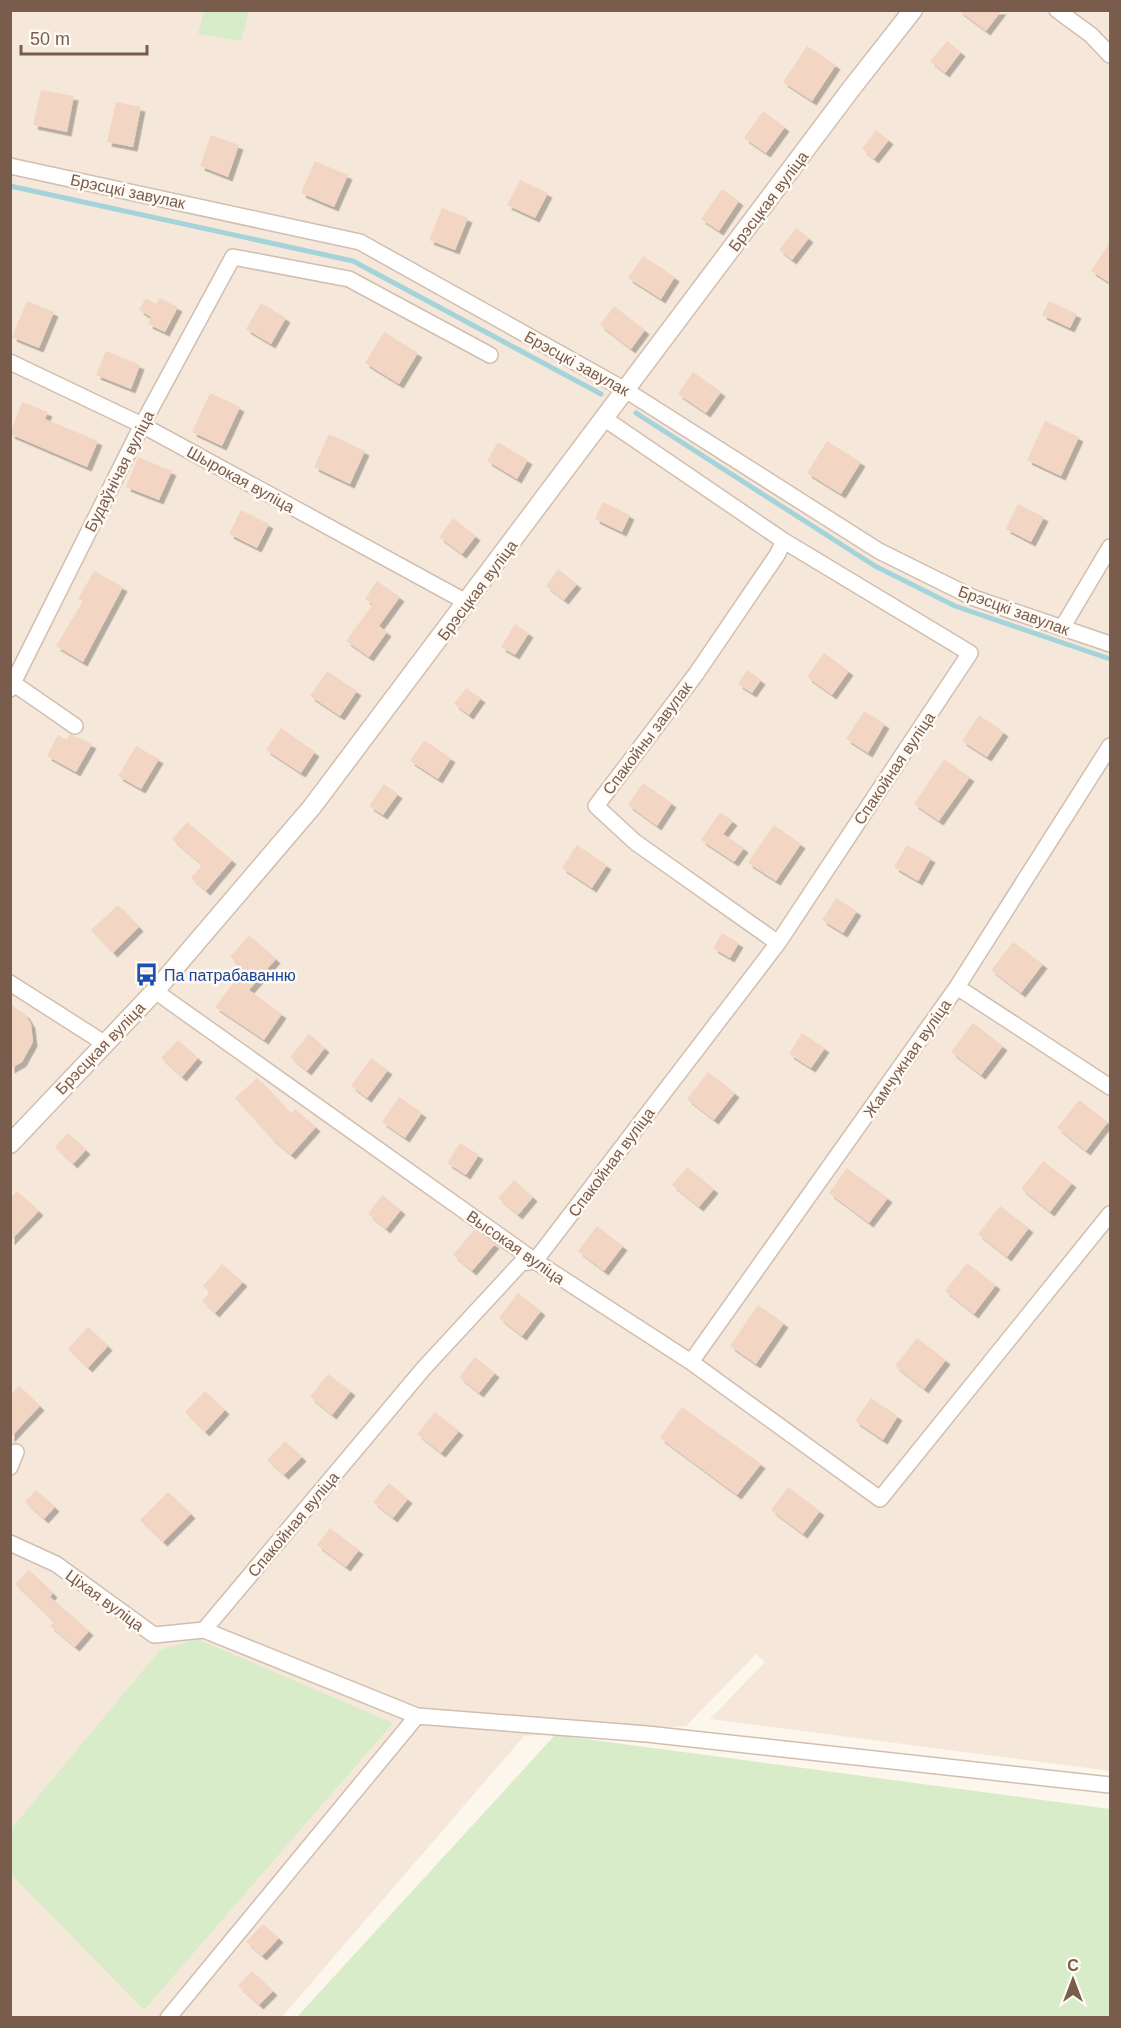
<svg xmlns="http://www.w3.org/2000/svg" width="1121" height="2028" font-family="Arial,sans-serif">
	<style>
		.residential { fill: #f5e8da }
		.green { fill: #d8ecc9 }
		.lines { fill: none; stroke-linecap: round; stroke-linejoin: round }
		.stream { stroke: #a5d3da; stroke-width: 5 }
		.building { fill: #f3d5c3; filter: url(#shadow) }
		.minor-casing { stroke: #d1beb0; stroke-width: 18 }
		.tertiary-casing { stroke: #d1beb0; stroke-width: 21 }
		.minor { stroke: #fff; stroke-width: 15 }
		.tertiary { stroke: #fff; stroke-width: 18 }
		.labels { text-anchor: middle; stroke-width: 5; stroke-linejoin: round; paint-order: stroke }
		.street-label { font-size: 16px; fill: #7a5c4d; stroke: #fffaf3 }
		.transit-label { font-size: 16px; fill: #164399; stroke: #fffaf3; text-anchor: start }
	</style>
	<defs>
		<filter id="shadow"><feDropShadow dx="4.5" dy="4.5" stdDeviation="0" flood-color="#0004"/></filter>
	</defs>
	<rect width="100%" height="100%" fill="#fdf6ec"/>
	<path class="residential" d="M 11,11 L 1110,11 L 1110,1771 L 710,1719 L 765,1662 L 756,1654 L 686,1726 L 524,1736 L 282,2017 L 11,2018 Z"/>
	<path class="green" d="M 204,11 L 249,11 L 241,41 L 198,34 Z
		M 197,1639 L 393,1723 L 144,2010 L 11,1874 L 11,1829 L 160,1650 Z
		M 555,1735 L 1110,1809 L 1110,2017 L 297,2017 Z"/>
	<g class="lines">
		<path class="stream" d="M 10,186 L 353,261 L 601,394
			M 636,413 L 875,566 L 955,606 L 1110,659"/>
	</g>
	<path class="building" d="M 958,10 L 1002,10 L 986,31 Z
		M 947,41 L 961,52 L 945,73 L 930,61 Z
		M 807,46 L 836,65 L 812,101 L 783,82 Z
		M 41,90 L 74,96 L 67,132 L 33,125 Z
		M 116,102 L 141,107 L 133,147 L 107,142 Z
		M 763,111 L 785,127 L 766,153 L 744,138 Z
		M 876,130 L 889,140 L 874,159 L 862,149 Z
		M 211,135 L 239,145 L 228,177 L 200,166 Z
		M 315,161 L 348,175 L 334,207 L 301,193 Z
		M 520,180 L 548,193 L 535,218 L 507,205 Z
		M 722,189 L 739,201 L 719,231 L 701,219 Z
		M 442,208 L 468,218 L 455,250 L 429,240 Z
		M 796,228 L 809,238 L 792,260 L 779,250 Z
		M 1110,242 L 1110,283 L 1091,271 Z
		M 643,256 L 675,277 L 661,299 L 628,278 Z
		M 146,298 L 156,304 L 159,298 L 178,307 L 165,332 L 148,324 L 151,317 L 139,310 Z
		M 27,301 L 54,312 L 39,348 L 12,337 Z
		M 1049,301 L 1077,314 L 1070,328 L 1042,315 Z
		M 261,303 L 286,318 L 271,344 L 246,329 Z
		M 614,306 L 645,330 L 631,349 L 600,325 Z
		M 384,332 L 418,353 L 399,384 L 365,363 Z
		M 106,351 L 140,365 L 131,389 L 96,375 Z
		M 693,372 L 721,392 L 706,413 L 678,394 Z
		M 210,393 L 240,407 L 222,446 L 192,432 Z
		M 22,402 L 48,412 L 45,419 L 98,441 L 87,467 L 10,434 Z
		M 1045,421 L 1079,437 L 1061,476 L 1027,460 Z
		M 329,434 L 365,451 L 350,484 L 314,467 Z
		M 827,441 L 861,462 L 841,494 L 807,473 Z
		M 498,442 L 528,460 L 517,479 L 487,461 Z
		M 138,457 L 172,471 L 159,500 L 126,487 Z
		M 603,502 L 630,515 L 622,532 L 595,519 Z
		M 1018,504 L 1044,517 L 1031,542 L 1006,529 Z
		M 241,510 L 269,524 L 257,548 L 229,534 Z
		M 453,518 L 476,536 L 462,554 L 439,537 Z
		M 558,569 L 577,584 L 564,600 L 546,586 Z
		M 94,571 L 123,587 L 83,662 L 56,646 L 83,601 L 78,599 Z
		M 377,581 L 400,597 L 379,626 L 387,632 L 369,657 L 346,641 L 373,604 L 365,599 Z
		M 515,624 L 529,633 L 515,655 L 501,647 Z
		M 824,653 L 849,671 L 832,695 L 807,677 Z
		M 747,670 L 761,680 L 752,693 L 738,684 Z
		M 327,671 L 357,691 L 340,716 L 310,696 Z
		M 466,688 L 481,698 L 469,715 L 454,704 Z
		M 864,711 L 885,724 L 868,753 L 846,739 Z
		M 979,715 L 1004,732 L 987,757 L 962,741 Z
		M 281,728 L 315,752 L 301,773 L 266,750 Z
		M 70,734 L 92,744 L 76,772 L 47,756 L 58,735 L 67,740 Z
		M 424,740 L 451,758 L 438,779 L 410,761 Z
		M 136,746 L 159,759 L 141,789 L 118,776 Z
		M 944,759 L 970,777 L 939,821 L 914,804 Z
		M 643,783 L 672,803 L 657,826 L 628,805 Z
		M 384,784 L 398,794 L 383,815 L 369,806 Z
		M 720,812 L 733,821 L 723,834 L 744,848 L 734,862 L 701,840 Z
		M 187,822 L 232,860 L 206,891 L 191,878 L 202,865 L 172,839 Z
		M 774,825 L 801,844 L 776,881 L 748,863 Z
		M 577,845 L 607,865 L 592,888 L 562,868 Z
		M 907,845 L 931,858 L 918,881 L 894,867 Z
		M 836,898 L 857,911 L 843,933 L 822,920 Z
		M 118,905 L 139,927 L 113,953 L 91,930 Z
		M 722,933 L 739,943 L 730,958 L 713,948 Z
		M 249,935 L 276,959 L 249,990 L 282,1014 L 264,1040 L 215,1007 L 244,969 L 230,957 Z
		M 1013,942 L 1043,964 L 1021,993 L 991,970 Z
		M 10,1004 L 25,1014 L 31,1024 L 33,1042 L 22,1062 L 10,1069 Z
		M 973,1023 L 1003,1046 L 981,1075 L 951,1052 Z
		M 802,1033 L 825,1048 L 811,1068 L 789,1054 Z
		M 309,1034 L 325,1048 L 307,1071 L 290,1057 Z
		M 178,1040 L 198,1058 L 182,1077 L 161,1058 Z
		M 371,1058 L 388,1070 L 367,1098 L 351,1086 Z
		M 708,1072 L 735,1093 L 714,1120 L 687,1099 Z
		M 257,1078 L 291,1114 L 295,1109 L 316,1127 L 291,1155 L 270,1137 L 235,1098 Z
		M 399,1097 L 422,1113 L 405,1138 L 382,1122 Z
		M 1079,1100 L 1108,1122 L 1086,1151 L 1057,1128 Z
		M 68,1133 L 86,1150 L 73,1164 L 55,1147 Z
		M 460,1143 L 479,1155 L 466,1175 L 447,1163 Z
		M 1043,1161 L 1072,1183 L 1050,1212 L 1021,1189 Z
		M 687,1167 L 714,1189 L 699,1207 L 672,1185 Z
		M 847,1168 L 888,1198 L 869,1223 L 829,1193 Z
		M 514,1180 L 533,1197 L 518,1215 L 498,1198 Z
		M 17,1191 L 39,1211 L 10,1241 L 10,1198 Z
		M 382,1195 L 401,1210 L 386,1229 L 368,1214 Z
		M 1000,1206 L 1029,1228 L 1007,1257 L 978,1234 Z
		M 597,1226 L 623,1246 L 604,1271 L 578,1251 Z
		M 474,1230 L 495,1244 L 472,1271 L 453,1255 Z
		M 967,1263 L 996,1285 L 974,1314 L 945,1291 Z
		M 222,1264 L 243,1282 L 215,1313 L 202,1301 L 210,1292 L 203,1286 Z
		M 518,1293 L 541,1311 L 522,1336 L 499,1318 Z
		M 758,1305 L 784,1323 L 756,1364 L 730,1346 Z
		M 88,1327 L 108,1346 L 88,1368 L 68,1349 Z
		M 917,1338 L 946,1360 L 924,1389 L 895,1366 Z
		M 475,1357 L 495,1373 L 479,1393 L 459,1377 Z
		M 328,1374 L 351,1391 L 332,1415 L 310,1397 Z
		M 19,1386 L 40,1406 L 10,1438 L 10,1396 Z
		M 205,1391 L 225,1410 L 205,1432 L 185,1412 Z
		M 871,1398 L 898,1416 L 883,1440 L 855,1421 Z
		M 682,1407 L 761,1464 L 737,1495 L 660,1438 Z
		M 435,1412 L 459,1431 L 441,1453 L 417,1434 Z
		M 285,1441 L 302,1457 L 284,1475 L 267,1460 Z
		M 389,1483 L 408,1499 L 393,1518 L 373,1502 Z
		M 788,1487 L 820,1511 L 803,1534 L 771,1510 Z
		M 36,1490 L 55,1507 L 44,1519 L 25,1502 Z
		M 168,1492 L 191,1514 L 163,1542 L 140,1520 Z
		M 330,1528 L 359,1550 L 346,1567 L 317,1545 Z
		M 29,1570 L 53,1593 L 50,1597 L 89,1631 L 75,1647 L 50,1626 L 54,1622 L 15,1584 Z
		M 263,1924 L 279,1938 L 262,1956 L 246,1942 Z
		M 252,1971 L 273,1991 L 259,2005 L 238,1986 Z"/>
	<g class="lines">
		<defs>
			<path id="minor" d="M 1057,10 L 1091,35 L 1110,55
				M 10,166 L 360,242 L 627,391 L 879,551 L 974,598 L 1110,644
				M 10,362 L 142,425 L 468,603
				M 1062,628 L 1110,547
				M 10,681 L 75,726
				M 10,689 L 142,425 L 233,257 L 349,279 L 490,355
				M 778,943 L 635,842 L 596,806 L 696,674 L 777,555 L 784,541
				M 10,983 L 104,1043
				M 957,987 L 1110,1087
				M 155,991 L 535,1261 L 691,1362 L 880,1499 L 1110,1214
				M 691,1362 L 957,987 L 1110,746
				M 10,1467 L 16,1452
				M 10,1543 L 56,1564 L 154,1635 L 204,1630 L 417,1716 L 647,1734 L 1110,1785
				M 204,1630 L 424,1368 L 521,1263 L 535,1261 L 778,943 L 970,653 L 784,541 L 605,419
				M 168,2018 L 417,1716"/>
			<path id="tertiary" d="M 10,1144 L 155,991 L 312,807 L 851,89 L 913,10"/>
		</defs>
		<use href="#minor" class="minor-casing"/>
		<use href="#tertiary" class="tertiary-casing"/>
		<use href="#minor" class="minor"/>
		<use href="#tertiary" class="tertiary"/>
	</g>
	<defs>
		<symbol id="bus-bare" viewBox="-9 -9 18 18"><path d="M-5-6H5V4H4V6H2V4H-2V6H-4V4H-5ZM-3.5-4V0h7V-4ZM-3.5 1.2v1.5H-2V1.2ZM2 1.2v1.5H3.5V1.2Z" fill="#1a4fb4" stroke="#fffaf3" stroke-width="2.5" paint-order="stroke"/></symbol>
	</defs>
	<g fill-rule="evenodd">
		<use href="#bus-bare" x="130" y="958" width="33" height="33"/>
	</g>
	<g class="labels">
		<g class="street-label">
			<text transform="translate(128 191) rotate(12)" y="6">Брэсцкі завулак</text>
			<text transform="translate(768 201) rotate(-53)" y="6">Брэсцкая вуліца</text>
			<text transform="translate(577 363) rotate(29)" y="6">Брэсцкі завулак</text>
			<text transform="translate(119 471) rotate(-63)" y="6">Будаўнічая вуліца</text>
			<text transform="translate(241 479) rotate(29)" y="6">Шырокая вуліца</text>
			<text transform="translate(477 590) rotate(-53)" y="6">Брэсцкая вуліца</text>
			<text transform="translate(1014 610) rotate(20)" y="6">Брэсцкі завулак</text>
			<text transform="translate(647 738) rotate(-53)" y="6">Спакойны завулак</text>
			<text transform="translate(894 768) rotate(-56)" y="6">Спакойная вуліца</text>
			<text transform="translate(100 1048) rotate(-46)" y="6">Брэсцкая вуліца</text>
			<text transform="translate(907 1058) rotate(-55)" y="6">Жамчужная вуліца</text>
			<text transform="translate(611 1162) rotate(-53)" y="6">Спакойная вуліца</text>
			<text transform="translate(516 1247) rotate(35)" y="6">Высокая вуліца</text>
			<text transform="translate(293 1524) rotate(-50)" y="6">Спакойная вуліца</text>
			<text transform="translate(105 1600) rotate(36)" y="6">Ціхая вуліца</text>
		</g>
		<g class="transit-label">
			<text x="164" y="981">Па патрабаванню</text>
		</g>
	</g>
	<rect width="1121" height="2028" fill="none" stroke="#7a5c4d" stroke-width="24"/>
	<g transform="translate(1073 1980)" stroke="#fffaf3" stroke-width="4.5" paint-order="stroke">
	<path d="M0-4.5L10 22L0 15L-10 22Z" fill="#7a5c4d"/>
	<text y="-9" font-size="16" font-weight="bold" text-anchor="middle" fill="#7a5c4d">С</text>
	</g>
	<path d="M21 45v9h126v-9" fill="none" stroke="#7a5c4d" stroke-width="3"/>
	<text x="30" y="45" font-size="18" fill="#7a5c4d" stroke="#fffaf3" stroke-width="4.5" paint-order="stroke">50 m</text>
</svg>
